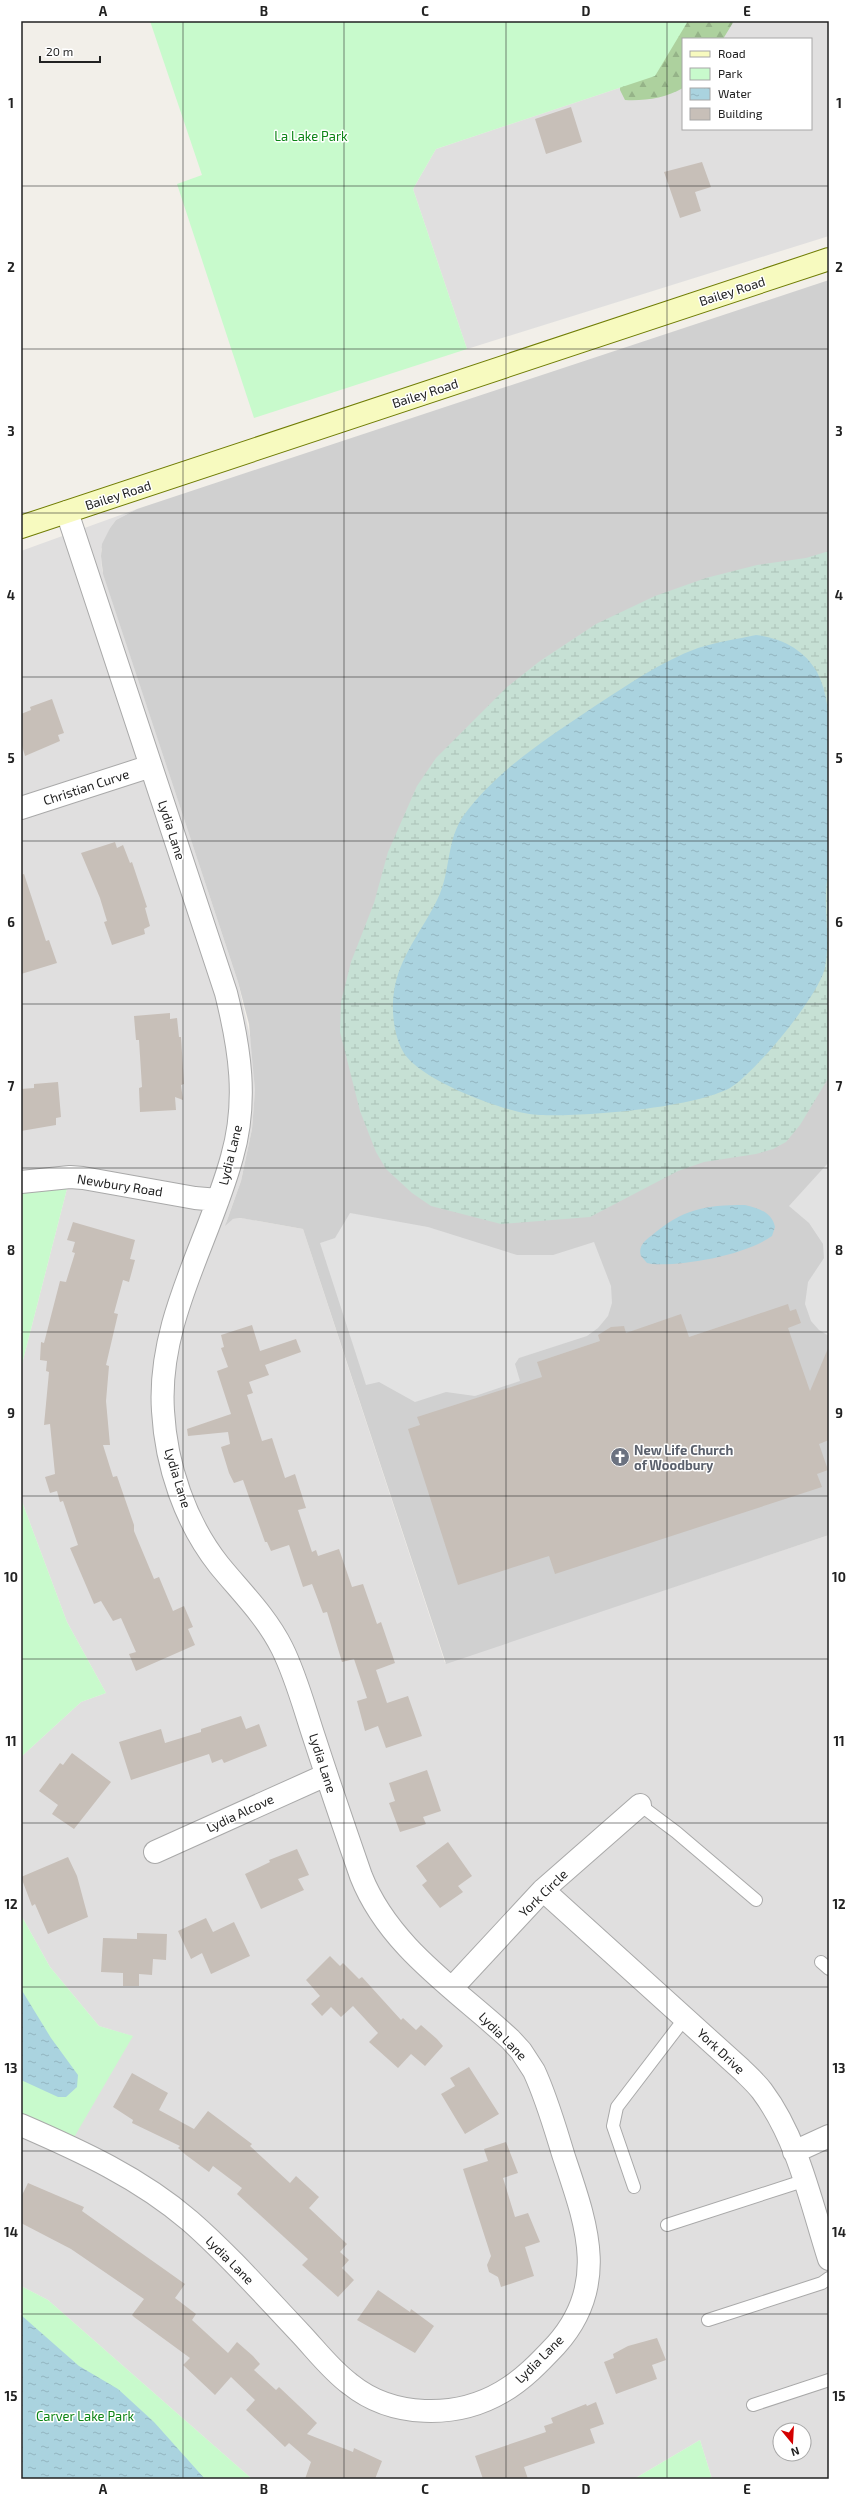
<svg xmlns="http://www.w3.org/2000/svg" width="850" height="2500" font-family="'Exo 2',sans-serif">
	<style>
		.residential { fill: #e0dfdf; fill-rule: evenodd }
		.religious { fill: #d0d0d0 }
		.forest { fill: url(#forest-firs) }
		.wetland { fill: url(#wetland-marsh) }
		.park { fill: #c8facc }
		.parking { fill: #e2e2e2 }
		.water { fill: url(#water-ripples) }
		.building { fill: #c7bfb8 }
		.lines { fill: none; stroke-linecap: round; stroke-linejoin: round }
		.lane-casing { stroke: #a9a9a9; stroke-width: 14 }
		.street-casing { stroke: #a9a9a9; stroke-width: 24 }
		.secondary-casing { stroke: #707d05; stroke-width: 24 }
		.lane { stroke: #fff; stroke-width: 12 }
		.street { stroke: #fff; stroke-width: 22 }
		.secondary { stroke: #f7fabf; stroke-width: 22 }
		.grid { fill: none; stroke: #222; stroke-width: 1; stroke-opacity: 0.55 }
		.labels { text-anchor: middle; stroke-width: 3; stroke-linejoin: round; paint-order: stroke }
		.park-label { font-size: 13px; fill: #0c8416; stroke: #fff }
		.street-label { font-size: 13px; fill: #222; stroke: #fff }
		.worship-label { font-size: 13px; font-weight: bold; fill: #5b616d; stroke: #fff; text-anchor: start }
		.neatline { fill: none; stroke: #222; stroke-width: 1.5 }
		.grid-label { font-size: 13px; text-anchor: middle; font-weight: bold; fill: #222 }
	</style>
	<defs>
		<pattern id="forest-firs" width="22" height="20" patternUnits="userSpaceOnUse"><rect width="22" height="20" fill="#add19e"/><path d="M5 1l3.5 6h-7zM16 11l3.5 6h-7z" fill="#95b388"/></pattern>
		<pattern id="wetland-marsh" width="20" height="14" patternUnits="userSpaceOnUse"><rect width="20" height="14" fill="#c6e0d4"/><path d="M1 5h8M5 5V1M11 12h8M15 12V8" fill="none" stroke="#aac0b6"/></pattern>
		<pattern id="water-ripples" width="26" height="14" patternUnits="userSpaceOnUse"><rect width="26" height="14" fill="#aad3df"/><path d="M2 4q2-2 4 0t4 0M15 11q2-2 4 0t4 0" fill="none" stroke="#92b5bf"/></pattern>
	</defs>
	<rect width="100%" height="100%" fill="#f2efe9"/>
	<path class="residential" d="M 688,21 L 829,21 L 829,236 L 467,349 L 413,189 L 436,149 L 655,76 ZM 683,39 L 811,39 L 811,129 L 683,129 Z
		M 137,509 L 116,520 L 110,528 L 101,550 L 102,570 L 238,982 L 253,1050 L 255,1091 L 252,1129 L 241,1181 L 226,1223 L 233,1219 L 242,1218 L 303,1229 L 445,1663 L 829,1535 L 829,2479 L 712,2479 L 700,2440 L 634,2479 L 252,2479 L 48,2300 L 21,2286 L 21,2125 L 132,2036 L 99,2026 L 50,1967 L 21,1915 L 21,1757 L 81,1702 L 106,1693 L 67,1622 L 21,1499 L 21,1368 L 70,1177 L 21,1182 L 21,551 ZM 780,2430 L 804,2430 L 804,2454 L 780,2454 Z"/>
	<path class="religious" d="M 829,280 L 829,1535 L 446,1664 L 303,1229 L 241,1218 L 233,1219 L 225,1226 L 241,1181 L 252,1129 L 255,1090 L 249,1024 L 238,982 L 103,574 L 101,556 L 102,544 L 110,528 L 116,520 L 137,509 Z"/>
	<path class="forest" d="M 620,21 L 734,21 L 723,39 L 683,39 L 683,88 C 666,98 645,101 625,100 L 620,90 Z"/>
	<path class="wetland" d="M 829,551 L 829,1077 L 800,1125 L 786,1142 L 773,1149 L 756,1154 L 704,1162 L 678,1171 L 590,1217 L 501,1224 L 431,1206 L 412,1193 L 386,1169 L 376,1152 L 360,1111 L 340,1032 L 341,1002 L 351,962 L 374,903 L 388,852 L 417,786 L 436,758 L 507,687 L 540,661 L 596,624 L 655,596 L 706,578 L 757,565 L 806,558 Z"/>
	<path class="park" d="M 150,21 L 688,21 L 655,76 L 436,149 L 413,189 L 467,349 L 254,418 L 177,184 L 202,175 Z
		M 70,1177 L 21,1368 L 21,1182 Z
		M 21,1499 L 67,1622 L 106,1693 L 81,1702 L 21,1757 Z
		M 21,1915 L 50,1967 L 99,2026 L 133,2036 L 69,2146 L 21,2125 Z
		M 21,2286 L 48,2300 L 252,2479 L 21,2479 Z
		M 700,2440 L 712,2479 L 634,2479 Z"/>
	<path class="parking" d="M 829,1162 L 829,1336 L 819,1330 L 811,1321 L 805,1304 L 808,1282 L 824,1258 L 823,1244 L 809,1223 L 789,1206 Z
		M 350,1213 L 428,1227 L 517,1255 L 553,1255 L 594,1242 L 611,1286 L 612,1303 L 608,1316 L 598,1328 L 587,1336 L 519,1358 L 515,1364 L 520,1381 L 475,1396 L 446,1392 L 415,1402 L 379,1382 L 366,1385 L 320,1243 L 335,1238 Z"/>
	<path class="water" d="M 756,635 C 781,638 804,649 817,672 C 832,701 829,735 829,767 C 829,799 831,831 829,863 C 829,873 826,883 826,893 C 825,917 830,943 825,967 C 820,995 754,1074 730,1088 C 692,1108 584,1117 540,1115 C 507,1114 426,1082 406,1056 C 394,1040 391,1011 394,992 C 399,956 423,930 438,898 C 451,871 446,840 464,815 C 499,768 548,738 595,706 C 629,684 660,662 698,648 C 717,642 737,639 756,635 Z
		M 745,1205 C 758,1208 772,1212 775,1227 L 772,1236 C 745,1255 685,1266 652,1264 L 647,1263 L 641,1256 C 638,1247 644,1241 651,1236 C 683,1209 704,1205 745,1205 Z
		M 21,1989 L 51,2038 L 78,2075 L 77,2087 L 66,2097 L 58,2097 L 21,2080 Z
		M 21,2315 L 79,2366 L 118,2389 L 154,2422 L 205,2479 L 21,2479 Z"/>
	<path class="building" d="M 571,107 L 582,142 L 546,154 L 535,119 Z
		M 702,162 L 711,187 L 695,192 L 701,211 L 680,218 L 664,172 Z
		M 52,699 L 64,733 L 58,735 L 60,741 L 25,756 L 21,742 L 21,714 L 31,710 L 30,707 Z
		M 115,842 L 117,848 L 123,845 L 130,863 L 132,862 L 147,907 L 145,908 L 150,926 L 144,929 L 145,934 L 112,945 L 104,922 L 107,921 L 100,898 L 81,853 Z
		M 24,874 L 46,941 L 49,940 L 57,963 L 21,974 L 21,875 Z
		M 170,1013 L 170,1019 L 177,1018 L 179,1037 L 181,1037 L 184,1084 L 181,1085 L 183,1100 L 175,1097 L 176,1110 L 140,1112 L 139,1088 L 142,1087 L 139,1040 L 136,1040 L 134,1016 Z
		M 58,1082 L 61,1117 L 56,1118 L 56,1125 L 21,1131 L 21,1089 L 34,1088 L 34,1084 Z
		M 73,1222 L 135,1240 L 130,1259 L 135,1260 L 129,1282 L 123,1280 L 114,1313 L 118,1314 L 106,1365 L 109,1366 L 106,1401 L 110,1445 L 103,1445 L 113,1477 L 117,1476 L 134,1525 L 134,1531 L 154,1579 L 159,1577 L 173,1611 L 184,1606 L 193,1627 L 188,1629 L 195,1645 L 136,1671 L 129,1654 L 136,1652 L 121,1618 L 113,1621 L 101,1601 L 94,1604 L 70,1548 L 78,1545 L 63,1501 L 60,1502 L 57,1491 L 50,1493 L 45,1477 L 55,1474 L 50,1424 L 44,1425 L 49,1372 L 46,1371 L 47,1361 L 40,1360 L 41,1342 L 44,1343 L 60,1281 L 66,1282 L 75,1253 L 72,1252 L 75,1242 L 67,1240 Z
		M 788,1304 L 790,1311 L 796,1309 L 801,1323 L 788,1328 L 810,1391 L 829,1346 L 829,1440 L 819,1444 L 828,1470 L 817,1474 L 822,1487 L 555,1574 L 549,1556 L 458,1585 L 408,1429 L 420,1425 L 417,1417 L 542,1377 L 537,1362 L 600,1341 L 598,1335 L 611,1327 L 624,1326 L 626,1333 L 681,1314 L 689,1337 Z
		M 252,1325 L 260,1351 L 296,1339 L 301,1352 L 265,1365 L 269,1375 L 249,1382 L 253,1393 L 247,1395 L 262,1441 L 272,1438 L 285,1478 L 295,1474 L 306,1508 L 298,1510 L 312,1552 L 316,1550 L 318,1556 L 339,1549 L 352,1587 L 363,1584 L 377,1624 L 381,1622 L 395,1663 L 376,1670 L 387,1703 L 408,1696 L 422,1736 L 386,1748 L 378,1726 L 365,1731 L 357,1701 L 367,1698 L 354,1659 L 342,1662 L 327,1612 L 323,1613 L 312,1584 L 303,1587 L 289,1545 L 271,1551 L 267,1542 L 265,1542 L 243,1480 L 234,1483 L 229,1473 L 221,1447 L 230,1444 L 228,1432 L 188,1436 L 187,1429 L 231,1414 L 217,1371 L 228,1367 L 221,1348 L 224,1347 L 221,1335 Z
		M 241,1716 L 246,1729 L 259,1724 L 267,1746 L 224,1763 L 222,1759 L 212,1763 L 209,1754 L 131,1780 L 119,1742 L 161,1729 L 165,1743 L 201,1732 L 201,1729 Z
		M 72,1753 L 111,1782 L 74,1829 L 52,1814 L 58,1805 L 39,1791 L 60,1763 L 63,1765 Z
		M 427,1770 L 441,1811 L 423,1817 L 426,1824 L 400,1832 L 389,1803 L 395,1801 L 389,1783 Z
		M 448,1842 L 472,1876 L 458,1886 L 463,1892 L 440,1908 L 422,1885 L 427,1881 L 416,1866 Z
		M 297,1849 L 309,1875 L 298,1879 L 304,1890 L 261,1909 L 245,1874 L 270,1862 L 269,1860 Z
		M 68,1857 L 77,1876 L 88,1917 L 48,1934 L 35,1904 L 32,1906 L 21,1877 Z
		M 206,1918 L 213,1932 L 234,1922 L 250,1956 L 211,1974 L 202,1953 L 191,1959 L 178,1931 Z
		M 137,1933 L 167,1934 L 166,1960 L 153,1959 L 152,1975 L 139,1974 L 139,1986 L 123,1986 L 123,1973 L 101,1972 L 103,1938 L 137,1939 Z
		M 330,1956 L 340,1966 L 343,1963 L 359,1979 L 362,1977 L 401,2020 L 403,2018 L 416,2030 L 421,2025 L 437,2039 L 443,2046 L 425,2066 L 411,2054 L 398,2068 L 369,2042 L 378,2033 L 353,2006 L 341,2017 L 331,2007 L 322,2016 L 311,2004 L 320,1996 L 306,1980 Z
		M 469,2067 L 499,2114 L 465,2134 L 441,2094 L 455,2086 L 450,2078 Z
		M 132,2073 L 168,2093 L 159,2110 L 194,2129 L 208,2111 L 252,2144 L 250,2146 L 290,2183 L 296,2176 L 319,2197 L 309,2208 L 347,2244 L 340,2252 L 349,2260 L 342,2268 L 354,2280 L 338,2297 L 302,2265 L 308,2259 L 237,2194 L 242,2188 L 213,2166 L 209,2172 L 186,2155 L 178,2148 L 180,2146 L 132,2123 L 133,2120 L 113,2107 Z
		M 506,2142 L 518,2173 L 503,2178 L 515,2217 L 528,2213 L 540,2242 L 525,2247 L 534,2276 L 501,2287 L 498,2277 L 489,2272 L 487,2265 L 491,2256 L 463,2169 L 488,2161 L 484,2149 Z
		M 28,2183 L 84,2207 L 82,2211 L 185,2284 L 175,2298 L 196,2314 L 192,2320 L 228,2353 L 237,2342 L 253,2356 L 260,2364 L 254,2370 L 276,2390 L 279,2387 L 317,2423 L 307,2434 L 353,2452 L 354,2448 L 382,2461 L 375,2479 L 305,2479 L 311,2462 L 289,2443 L 285,2447 L 246,2410 L 255,2400 L 231,2377 L 215,2395 L 183,2365 L 190,2358 L 134,2317 L 132,2315 L 144,2299 L 71,2249 L 21,2223 L 21,2197 Z
		M 378,2290 L 410,2312 L 411,2309 L 434,2326 L 415,2353 L 357,2320 Z
		M 657,2338 L 666,2360 L 652,2365 L 657,2379 L 616,2394 L 604,2362 L 614,2358 L 613,2354 L 628,2346 Z
		M 596,2402 L 604,2424 L 590,2429 L 595,2443 L 524,2467 L 528,2479 L 483,2479 L 475,2456 L 546,2432 L 544,2426 L 553,2423 L 551,2418 L 586,2404 L 587,2406 Z"/>
	<g class="lines">
		<defs>
			<path id="lane" d="M 640,1805 L 676,1832 L 756,1900
				M 821,1962 L 829,1969
				M 634,2187 L 613,2126 L 617,2107 L 685,2018
				M 667,2225 L 803,2181
				M 708,2320 L 822,2283 L 829,2278
				M 753,2405 L 829,2380"/>
			<path id="street" d="M 21,808 L 151,766
				M 21,1182 L 70,1177 L 83,1178 L 195,1198 L 218,1200
				M 155,1852 L 326,1775
				M 543,1890 L 741,2069 C 748,2076 756,2083 762,2091 C 798,2139 811,2203 829,2259
				M 452,1988 L 543,1890 L 640,1805
				M 21,2125 C 81,2151 140,2178 190,2221 C 229,2255 264,2295 300,2333 C 316,2350 331,2370 350,2384 C 392,2418 456,2419 502,2392 C 523,2380 540,2362 556,2345 C 610,2285 586,2223 564,2157 C 555,2128 547,2099 534,2071 L 521,2051 L 510,2039 C 456,1989 389,1947 361,1876 C 345,1830 329,1783 314,1737 C 304,1707 296,1676 282,1648 C 266,1616 241,1592 219,1565 C 185,1522 166,1465 163,1411 C 157,1321 209,1242 232,1157 C 248,1101 240,1049 226,993 L 67,512
				M 794,2152 L 829,2136"/>
			<path id="secondary" d="M 21,527 L 829,259"/>
		</defs>
		<use href="#lane" class="lane-casing"/>
		<use href="#street" class="street-casing"/>
		<use href="#secondary" class="secondary-casing"/>
		<use href="#lane" class="lane"/>
		<use href="#street" class="street"/>
		<use href="#secondary" class="secondary"/>
	</g>
	<path class="grid" d="M 183,21 L 183,2479M 344,21 L 344,2479M 506,21 L 506,2479M 667,21 L 667,2479M 21,186 L 829,186M 21,349 L 829,349M 21,513 L 829,513M 21,677 L 829,677M 21,841 L 829,841M 21,1004 L 829,1004M 21,1168 L 829,1168M 21,1332 L 829,1332M 21,1496 L 829,1496M 21,1659 L 829,1659M 21,1823 L 829,1823M 21,1987 L 829,1987M 21,2151 L 829,2151M 21,2314 L 829,2314"/>
	<defs>
		<symbol id="church-disc" viewBox="-11 -11 22 22"><circle r="9.5" fill="#6b7280" stroke="#fff"/><path d="M-1.2-6h2.4v3.5h3.3v2.4h-3.3V6h-2.4V-.1h-3.3v-2.4h3.3Z" fill="#fff"/></symbol>
	</defs>
	<g fill-rule="evenodd">
		<use href="#church-disc" x="609" y="1446" width="22" height="22"/>
	</g>
	<g class="labels">
		<g class="park-label">
			<text x="311" y="141">La Lake Park</text>
			<text x="85" y="2421">Carver Lake Park</text>
		</g>
		<g class="street-label">
			<text transform="translate(732 291) rotate(-18)" y="5">Bailey Road</text>
			<text transform="translate(425 393) rotate(-18)" y="5">Bailey Road</text>
			<text transform="translate(118 495) rotate(-18)" y="5">Bailey Road</text>
			<text transform="translate(86 787) rotate(-18)" y="5">Christian Curve</text>
			<text transform="translate(172 830) rotate(72)" y="5">Lydia Lane</text>
			<text transform="translate(230 1155) rotate(-76)" y="5">Lydia Lane</text>
			<text transform="translate(120 1185) rotate(9)" y="5">Newbury Road</text>
			<text transform="translate(178 1478) rotate(73)" y="5">Lydia Lane</text>
			<text transform="translate(323 1763) rotate(72)" y="5">Lydia Lane</text>
			<text transform="translate(240 1813) rotate(-25)" y="5">Lydia Alcove</text>
			<text transform="translate(543 1893) rotate(-44)" y="5">York Circle</text>
			<text transform="translate(503 2036) rotate(45)" y="5">Lydia Lane</text>
			<text transform="translate(721 2051) rotate(43)" y="5">York Drive</text>
			<text transform="translate(230 2260) rotate(45)" y="5">Lydia Lane</text>
			<text transform="translate(539 2359) rotate(-45)" y="5">Lydia Lane</text>
		</g>
		<g class="worship-label">
			<text x="634" y="1455">New Life Church<tspan x="634" dy="15">of Woodbury</tspan></text>
		</g>
	</g>
	<rect width="850" height="2500" fill="none" stroke="#ffffff" stroke-width="44"/>
	<rect x="682" y="38" width="130" height="92" fill="#ffffff" stroke="#a7a7a7"/>
	<rect x="690" y="51" width="20" height="6" fill="#f7fabf" stroke="#a7a7a7"/>
	<text x="718" y="58" font-size="12" fill="#222222">Road</text>
	<rect x="690" y="68" width="20" height="12" fill="#c8facc" stroke="#a7a7a7"/>
	<text x="718" y="78" font-size="12" fill="#222222">Park</text>
	<rect x="690" y="88" width="20" height="12" fill="url(#water-ripples)" stroke="#a7a7a7"/>
	<text x="718" y="98" font-size="12" fill="#222222">Water</text>
	<rect x="690" y="108" width="20" height="12" fill="#c7bfb8" stroke="#a7a7a7"/>
	<text x="718" y="118" font-size="12" fill="#222222">Building</text>
	<g transform="translate(792 2442) rotate(162)"><circle r="19" fill="#ffffff" stroke="#a7a7a7"/>
	<path d="M0-3L7 15L0 10L-7 15Z" fill="#d40000"/>
	<text y="-6" font-size="11" font-weight="bold" text-anchor="middle" fill="#222222">N</text>
	</g>
	<path d="M40 56v6h60v-6" fill="none" stroke="#222222" stroke-width="2"/>
	<text x="46" y="56" font-size="12" fill="#222222" stroke="#ffffff" stroke-width="3" paint-order="stroke">20 m</text>
	<rect x="22" y="22" width="806" height="2456" class="neatline"/>
	<g class="grid-label">
		<text x="103" y="16">A</text>
		<text x="264" y="16">B</text>
		<text x="425" y="16">C</text>
		<text x="586" y="16">D</text>
		<text x="747" y="16">E</text>
		<text x="11" y="108">1</text>
		<text x="839" y="108">1</text>
		<text x="11" y="272">2</text>
		<text x="839" y="272">2</text>
		<text x="11" y="436">3</text>
		<text x="839" y="436">3</text>
		<text x="11" y="600">4</text>
		<text x="839" y="600">4</text>
		<text x="11" y="763">5</text>
		<text x="839" y="763">5</text>
		<text x="11" y="927">6</text>
		<text x="839" y="927">6</text>
		<text x="11" y="1091">7</text>
		<text x="839" y="1091">7</text>
		<text x="11" y="1255">8</text>
		<text x="839" y="1255">8</text>
		<text x="11" y="1418">9</text>
		<text x="839" y="1418">9</text>
		<text x="11" y="1582">10</text>
		<text x="839" y="1582">10</text>
		<text x="11" y="1746">11</text>
		<text x="839" y="1746">11</text>
		<text x="11" y="1909">12</text>
		<text x="839" y="1909">12</text>
		<text x="11" y="2073">13</text>
		<text x="839" y="2073">13</text>
		<text x="11" y="2237">14</text>
		<text x="839" y="2237">14</text>
		<text x="11" y="2401">15</text>
		<text x="839" y="2401">15</text>
		<text x="103" y="2494">A</text>
		<text x="264" y="2494">B</text>
		<text x="425" y="2494">C</text>
		<text x="586" y="2494">D</text>
		<text x="747" y="2494">E</text>
	</g>
</svg>
